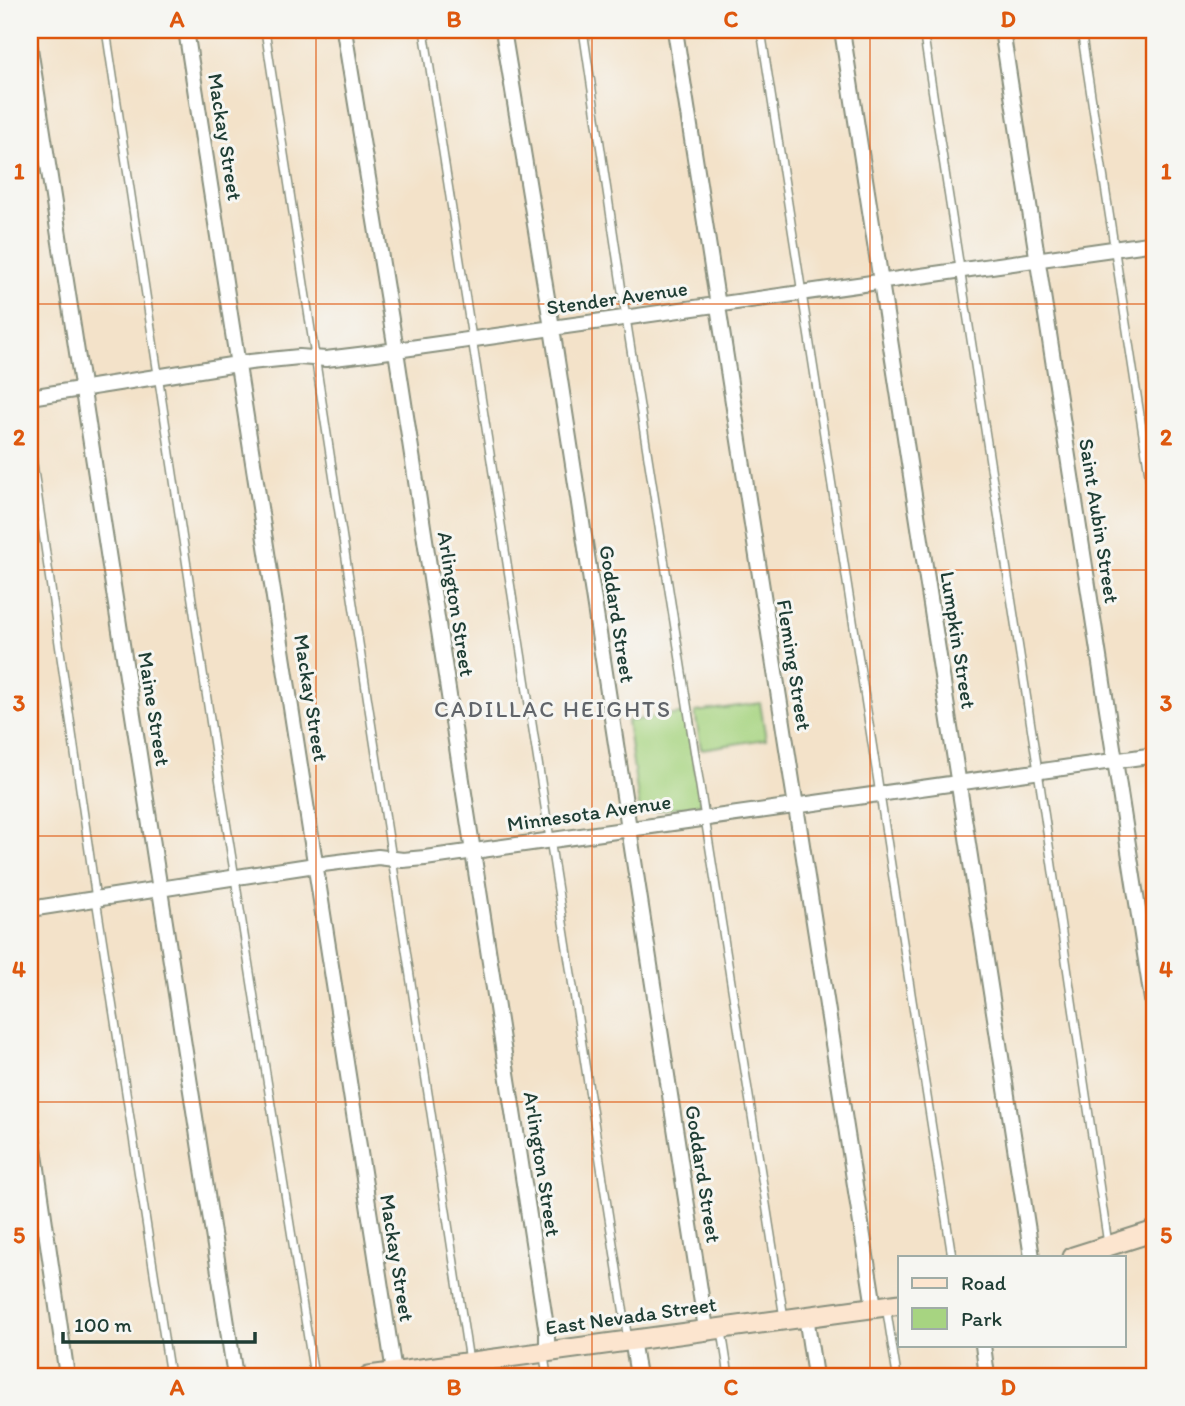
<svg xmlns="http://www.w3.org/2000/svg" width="1185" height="1406" font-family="Itim,sans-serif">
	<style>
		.green { fill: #a7d481; stroke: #63885a; stroke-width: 2 }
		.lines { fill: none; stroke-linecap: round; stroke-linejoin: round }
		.lane-casing { stroke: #89907e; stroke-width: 10 }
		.street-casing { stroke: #89907e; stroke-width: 18 }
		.secondary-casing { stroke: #89907e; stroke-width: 23 }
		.lane { stroke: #fff; stroke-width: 7 }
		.street { stroke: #fff; stroke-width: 14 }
		.secondary { stroke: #fce5cf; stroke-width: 19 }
		.grid { fill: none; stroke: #de580e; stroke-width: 2; stroke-opacity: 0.55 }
		.labels { text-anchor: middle; stroke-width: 6; stroke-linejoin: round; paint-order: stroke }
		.street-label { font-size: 21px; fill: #1f3d34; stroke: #f6f6f2 }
		.neighbourhood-label { font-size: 23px; letter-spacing: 2px; fill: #61656a; stroke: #f6f6f2 }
		.neatline { fill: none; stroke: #de580e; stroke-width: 2.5 }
		.grid-label { font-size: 23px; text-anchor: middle; font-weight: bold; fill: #de580e }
	</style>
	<rect width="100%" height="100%" fill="#f6f6f2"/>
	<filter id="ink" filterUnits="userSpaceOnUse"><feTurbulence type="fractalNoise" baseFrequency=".0143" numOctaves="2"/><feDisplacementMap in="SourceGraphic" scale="14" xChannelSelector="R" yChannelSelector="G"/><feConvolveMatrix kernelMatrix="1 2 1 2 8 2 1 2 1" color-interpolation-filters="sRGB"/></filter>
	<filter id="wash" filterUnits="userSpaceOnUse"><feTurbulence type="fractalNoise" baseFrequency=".00686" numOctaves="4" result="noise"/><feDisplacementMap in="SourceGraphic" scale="28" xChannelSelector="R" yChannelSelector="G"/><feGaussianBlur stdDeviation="1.57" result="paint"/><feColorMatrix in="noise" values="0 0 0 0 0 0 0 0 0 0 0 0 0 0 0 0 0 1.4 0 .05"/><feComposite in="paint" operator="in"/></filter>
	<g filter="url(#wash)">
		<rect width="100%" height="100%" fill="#f3e2c9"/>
		<path class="green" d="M 760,703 L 766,739 L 701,749 L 695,712 Z
			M 686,713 L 701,805 L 640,813 L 627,721 Z"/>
	</g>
	<g filter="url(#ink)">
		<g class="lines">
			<defs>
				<path id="lane" d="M 106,30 L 215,752 L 314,1376
					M 265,30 L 469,1361
					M 424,30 L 628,1340
					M 583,30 L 626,318 L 784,1318
					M 761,30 L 952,1257
					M 923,30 L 1038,771 L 1108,1244
					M 1081,30 L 1155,513
					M 30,443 L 96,899 L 170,1376
					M 886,1306 L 897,1376
					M 722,1331 L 729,1376
					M 544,1356 L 547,1376"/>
				<path id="street" d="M 186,30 L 394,1372
					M 344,30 L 394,338 L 547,1333 L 547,1351
					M 503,30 L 552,328 L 706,1329
					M 675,30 L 874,1307
					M 842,30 L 1032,1257
					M 1002,30 L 1155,1019
					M 30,48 L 235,1376
					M 30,397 L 250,362 L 299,357 L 326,359 L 375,353 L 1155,243
					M 30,909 L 315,865 L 378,857 L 403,860 L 425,858 L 1155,755
					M 30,1120 L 67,1376
					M 806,1316 L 815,1376
					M 632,1339 L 638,1376
					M 983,1345 L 987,1376"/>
				<path id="secondary" d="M 1073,1257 L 1155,1231
					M 369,1376 L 900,1304"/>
			</defs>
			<use href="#lane" class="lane-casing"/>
			<use href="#street" class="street-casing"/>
			<use href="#secondary" class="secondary-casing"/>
			<use href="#lane" class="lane"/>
			<use href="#street" class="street"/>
			<use href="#secondary" class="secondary"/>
		</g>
	</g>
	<path class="grid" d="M 316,30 L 316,1376M 592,30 L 592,1376M 870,30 L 870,1376M 30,304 L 1155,304M 30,570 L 1155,570M 30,836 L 1155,836M 30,1102 L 1155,1102"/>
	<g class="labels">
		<g class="street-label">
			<text transform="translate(225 137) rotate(81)" y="7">Mackay Street</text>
			<text transform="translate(617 298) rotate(-8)" y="7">Stender Avenue</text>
			<text transform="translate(1099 521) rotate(81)" y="7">Saint Aubin Street</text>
			<text transform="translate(456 604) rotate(81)" y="7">Arlington Street</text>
			<text transform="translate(617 614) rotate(81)" y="7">Goddard Street</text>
			<text transform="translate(958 640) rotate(81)" y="7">Lumpkin Street</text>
			<text transform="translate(794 665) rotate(81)" y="7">Fleming Street</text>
			<text transform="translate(311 698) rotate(81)" y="7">Mackay Street</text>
			<text transform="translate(154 709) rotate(81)" y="7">Maine Street</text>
			<text transform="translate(589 813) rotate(-8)" y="7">Minnesota Avenue</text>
			<text transform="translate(542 1164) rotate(81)" y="7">Arlington Street</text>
			<text transform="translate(703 1174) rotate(81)" y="7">Goddard Street</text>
			<text transform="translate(397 1258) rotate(81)" y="7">Mackay Street</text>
			<text transform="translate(631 1316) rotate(-8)" y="7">East Nevada Street</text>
		</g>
		<g class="neighbourhood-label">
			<text x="553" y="717">CADILLAC HEIGHTS</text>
		</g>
	</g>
	<rect width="1185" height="1406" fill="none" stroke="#f6f6f2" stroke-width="77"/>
	<rect x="898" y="1256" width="228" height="91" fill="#f6f6f2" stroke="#a0aca6" stroke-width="2"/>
	<rect x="912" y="1278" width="35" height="10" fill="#fce5cf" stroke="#a0aca6" stroke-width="2"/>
	<text x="961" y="1290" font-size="21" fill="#1f3d34">Road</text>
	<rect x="912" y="1308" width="35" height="21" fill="#a7d481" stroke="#a0aca6" stroke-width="2"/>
	<text x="961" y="1326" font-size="21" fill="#1f3d34">Park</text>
	<path d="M63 1332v10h192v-10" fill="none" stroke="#1f3d34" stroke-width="3.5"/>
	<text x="74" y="1332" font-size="21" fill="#1f3d34" stroke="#f6f6f2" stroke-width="5" paint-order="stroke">100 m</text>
	<rect x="38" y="38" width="1108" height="1330" class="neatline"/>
	<g class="grid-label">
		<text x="177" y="27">A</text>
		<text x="454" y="27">B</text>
		<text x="731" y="27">C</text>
		<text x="1008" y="27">D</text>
		<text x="19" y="179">1</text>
		<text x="1166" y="179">1</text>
		<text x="19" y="445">2</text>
		<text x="1166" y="445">2</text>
		<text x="19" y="711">3</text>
		<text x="1166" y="711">3</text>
		<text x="19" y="977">4</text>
		<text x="1166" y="977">4</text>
		<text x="19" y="1243">5</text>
		<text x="1166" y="1243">5</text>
		<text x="177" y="1395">A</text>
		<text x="454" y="1395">B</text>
		<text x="731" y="1395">C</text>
		<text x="1008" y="1395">D</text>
	</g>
</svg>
